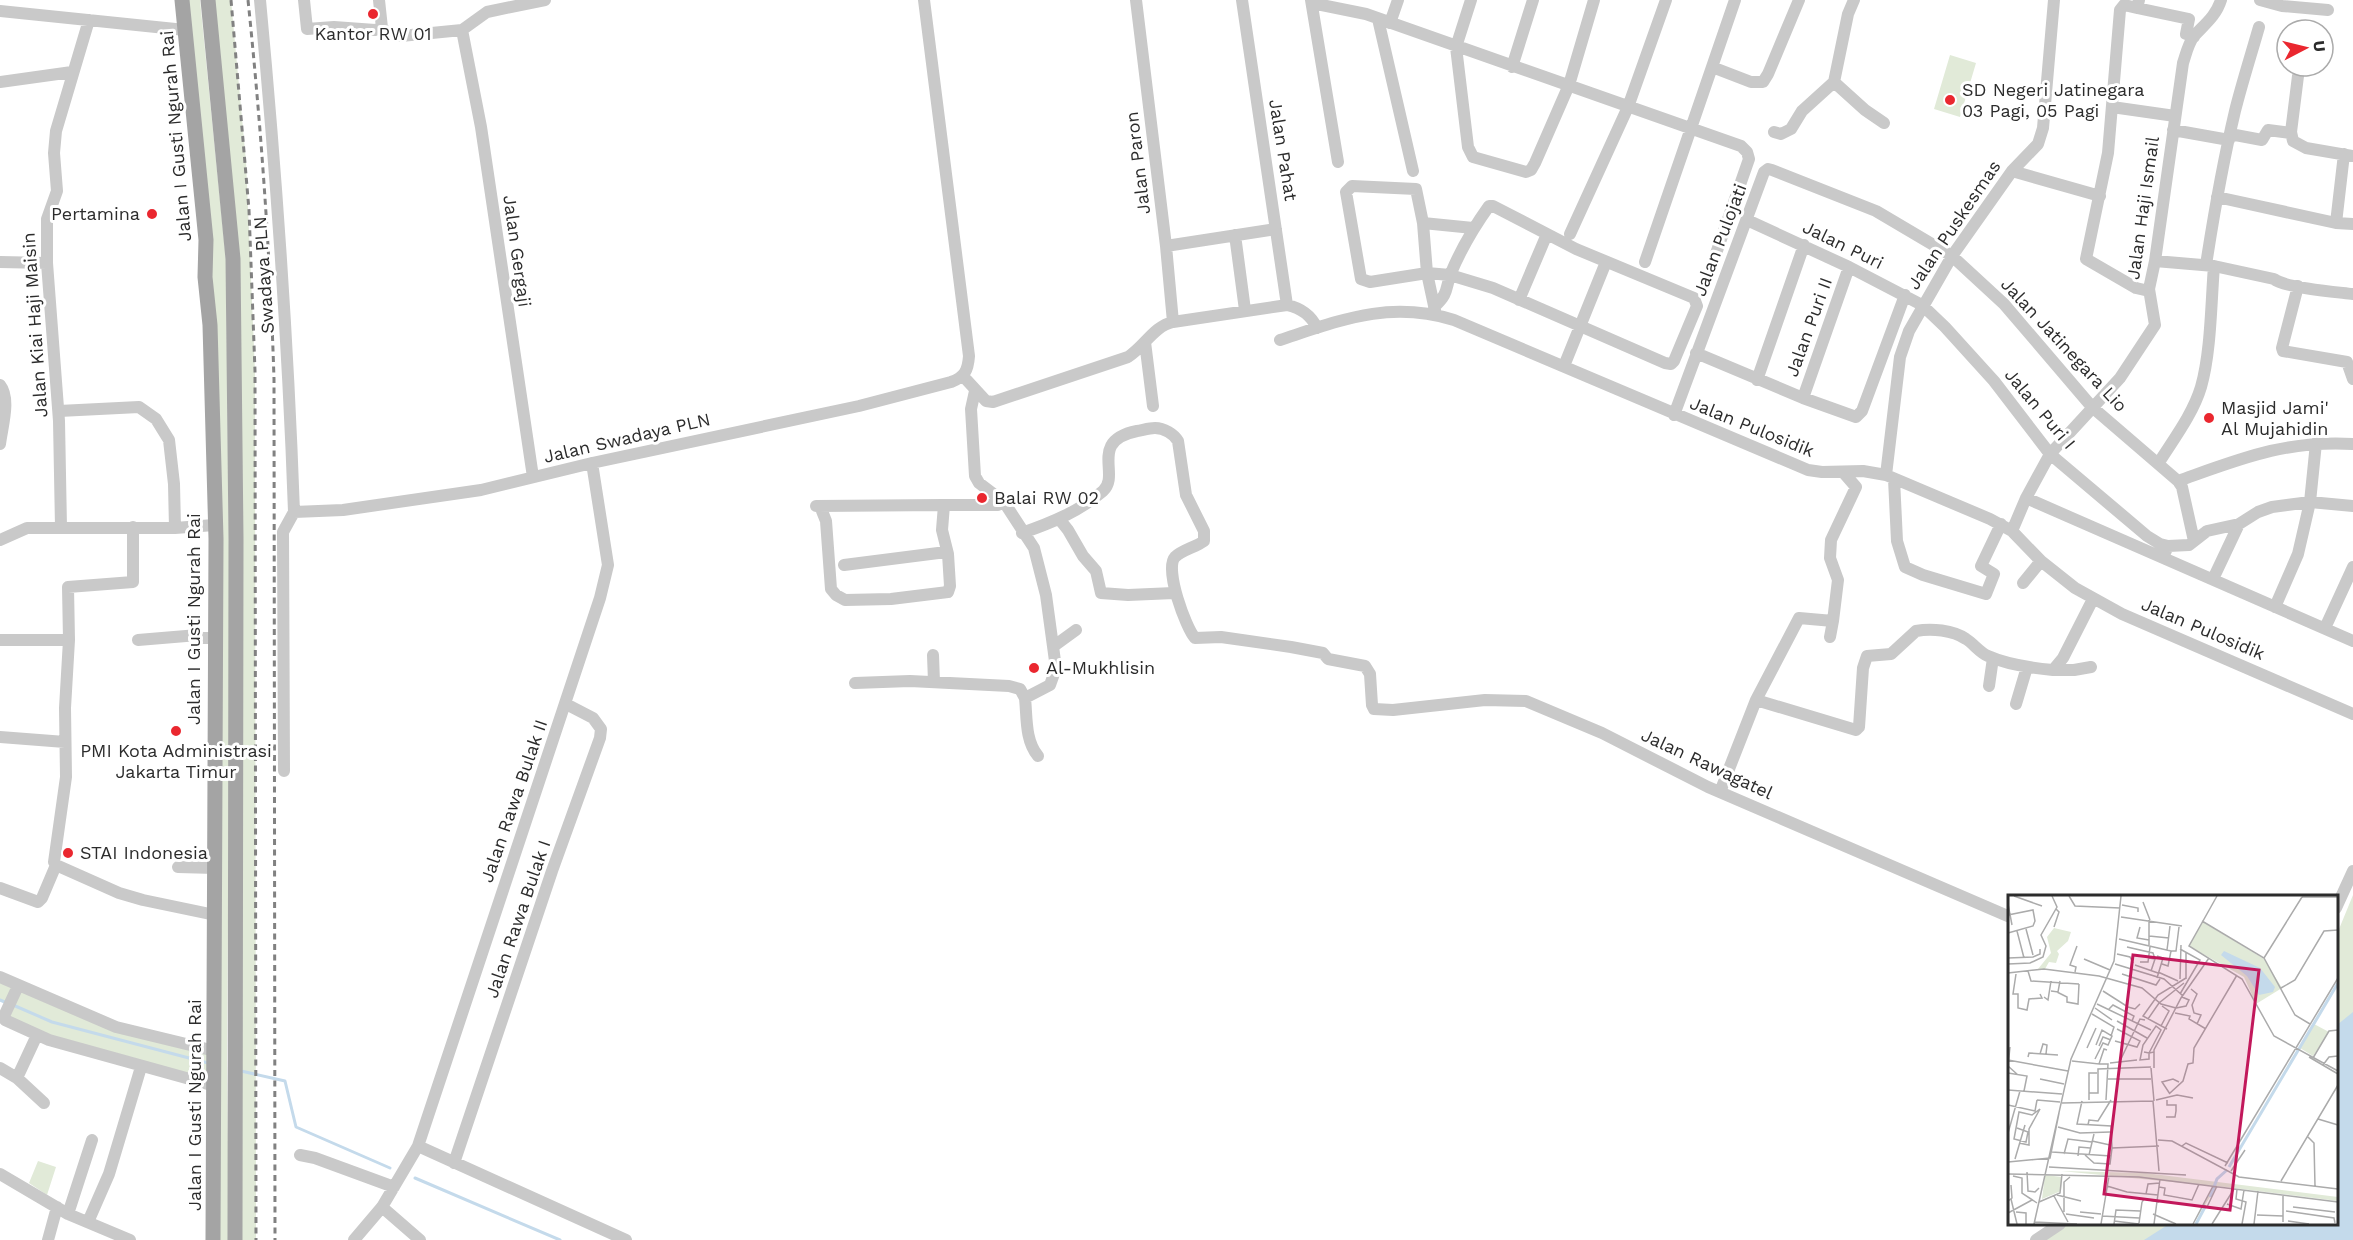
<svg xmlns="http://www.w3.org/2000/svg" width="2353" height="1240" font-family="'Work Sans',sans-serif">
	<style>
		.green { fill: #e1ead8 }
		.water { fill: #c4daeb }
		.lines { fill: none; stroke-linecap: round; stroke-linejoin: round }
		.stream { stroke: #c4daeb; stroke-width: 3 }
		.minor { stroke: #c9c9c9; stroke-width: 12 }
		.major { stroke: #a4a4a4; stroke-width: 15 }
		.rail { stroke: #818181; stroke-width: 3; stroke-dasharray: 6 4.5; stroke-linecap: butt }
		.poi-dot { fill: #ea272f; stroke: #fff; stroke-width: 2 }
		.labels { text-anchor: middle; stroke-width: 6; stroke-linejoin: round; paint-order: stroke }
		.poi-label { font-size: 18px; fill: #2c2c2c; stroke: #fff; text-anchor: start }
		.street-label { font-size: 18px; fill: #2c2c2c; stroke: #fff }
		.inset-river { fill: none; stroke: #c4daeb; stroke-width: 3 }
		.inset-road { fill: none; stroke: #ababab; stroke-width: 1.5 }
		.view { fill: #c2185b; fill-opacity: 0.15; stroke: #c2185b; stroke-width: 3 }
		.inset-edge { fill: none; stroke: #2c2c2c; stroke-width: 3 }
	</style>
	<rect width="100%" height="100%" fill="#fff"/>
	<path class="green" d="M 182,0 L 200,0 L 226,260 L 230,647 L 227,1059 L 229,1240 L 213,1240 L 215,1086 L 37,1035 L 4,1016 L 10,1004 L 0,1000 L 0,977 L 119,1028 L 215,1051 L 210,325 Z
		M 208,0 L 231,0 L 246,161 L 255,371 L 256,1240 L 235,1240 L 233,259 Z
		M 1950,55 L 1976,63 L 1960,117 L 1934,109 Z
		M 2353,895 L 2353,1240 L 2040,1240 L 2066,1224 L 2336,1224 L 2337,934 Z
		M 38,1161 L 56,1167 L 47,1195 L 29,1183 Z"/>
	<path class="water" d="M 2353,1012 L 2353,1240 L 2144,1240 L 2169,1224 L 2336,1224 L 2337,1025 Z"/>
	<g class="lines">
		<path class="stream" d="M 0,1000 L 7,1003
			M 13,1005 L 52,1022 L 208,1063
			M 241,1071 L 285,1081 L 296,1127 L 390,1168
			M 415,1178 L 560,1240"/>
		<path class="minor" d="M 260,0 C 276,170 288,341 294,512 L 283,532 L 284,771
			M 304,0 L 307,29 L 334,27 L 375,30 L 382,28
			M 379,0 L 382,28 L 389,34 L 401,36 L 462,30 L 487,12 L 545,0
			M 1136,0 L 1166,246 L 1173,322
			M 1242,0 L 1287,305
			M 1311,0 L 1338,162
			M 1471,0 L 1456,47 L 1468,147 L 1473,157 L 1526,172 L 1531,170 L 1535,163 L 1569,85 L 1594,0
			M 1854,0 L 1848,14 L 1834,82 L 1865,110 L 1884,123
			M 2139,0 L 2137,8 L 2124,5 L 2120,10 L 2108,153 L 2086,259 L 2136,288 L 2149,291
			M 2260,0 L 2282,6 L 2328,10
			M 1312,3 L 1366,14 L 1741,146 L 1747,152 L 1749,159 L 1712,265
			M 2137,8 L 2189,19 L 2186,34 L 2194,37
			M 0,11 L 185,30
			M 1378,19 L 1413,171
			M 1390,23 L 1398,0
			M 462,30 L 481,127 L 533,477
			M 1512,67 L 1533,0
			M 1712,67 L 1751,82 L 1763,82 L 1768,74 L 1799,0
			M 2298,76 L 2291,132 L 2293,141 L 2306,148 L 2353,156
			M 0,82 L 72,72
			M 2112,107 L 2175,116
			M 2173,130 L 2229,140
			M 1774,132 L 1781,134 L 1791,129 L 1802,111 L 1834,82
			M 2230,134 L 2262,140 L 2268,130 L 2291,133
			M 2012,171 L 2100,196
			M 2217,197 L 2336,223 L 2344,154
			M 1747,220 L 1849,267 L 1922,305 L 1945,327 L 1994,381 L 2050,454 L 2147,536 L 2160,544 L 2168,546
			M 1423,223 L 1473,228
			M 2336,223 L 2353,224
			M 1570,234 L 1628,107 L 1666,0
			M 1235,235 L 1245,310
			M 1166,246 L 1276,229
			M 2155,261 L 2214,266 L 2274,279 C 2285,288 2337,292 2353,294
			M 0,262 L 47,263
			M 1645,262 L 1735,0
			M 2206,265 C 2214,213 2223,162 2235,111 C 2242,83 2251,55 2259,27
			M 2298,286 L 2282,348 L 2283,351 L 2347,362 L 2353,379
			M 1519,300 L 1547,234
			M 1435,306 C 1449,293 1445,289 1451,273 C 1461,249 1474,227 1489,206 L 1493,206 L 1576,249 L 1694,298 L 1697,306 L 1674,361 L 1671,364 L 1665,363 L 1493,288 L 1450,275 L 1427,273 L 1423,223 L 1416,189 L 1352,186 L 1346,192 L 1361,279 L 1370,282 L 1427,273 L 1436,315
			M 1280,340 C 1341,320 1389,300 1454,320 L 1808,470 L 1822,472 L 1863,471 L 1886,475 L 1990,519 L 2012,531 L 2041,561 L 2075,588 L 2122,614 L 2353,714
			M 1145,342 L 1153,406
			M 1696,353 L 1803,398 L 1856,417 L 1862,411 L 1905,295
			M 1564,366 L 1606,262
			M 963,376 L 986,401 L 993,402 L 1128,357 C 1144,347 1154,326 1173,322 L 1287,305 C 1301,308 1311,315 1317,328
			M 1757,380 L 1804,245
			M 0,385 C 11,399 2,427 0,444
			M 975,391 L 971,409 L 975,476 L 979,483 L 1004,502 L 1034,548 L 1046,595 L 1055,661 L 1055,671 L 1050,685 L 1025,698 C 1027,717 1025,741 1038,756
			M 1803,398 L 1849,267
			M 59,411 L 139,407 L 156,419 L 169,440 L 174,484 L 175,528
			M 1674,415 L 1764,172 L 1768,169 L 1772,170 L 1876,211 L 1952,256 L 2004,304 L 2092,407 L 2178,481 L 2182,487 L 2194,541
			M 2158,464 C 2173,440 2193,414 2201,387 C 2211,352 2211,303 2214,266
			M 1886,475 L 1900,357 L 1909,331 L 1952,256 L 2012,171 L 2038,144 L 2043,128 L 2054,0
			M 1894,479 L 1897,541 L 1905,567 L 1923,575 L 1986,594 L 1994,574 L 1981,566 L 2001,524
			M 2178,481 C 2240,459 2285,440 2353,444
			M 2026,498 L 2353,641
			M 816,506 L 944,505
			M 822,511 L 826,521 L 831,589 L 836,595 L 845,600 L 891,599 L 948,592 L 950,586 L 948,554 L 942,530 L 944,505 L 998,505 L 1004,502
			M 294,512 L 343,510 L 481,490 L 592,463 L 859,406 L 951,382 C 965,377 968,370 969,356 L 924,0
			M 1060,520 L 1068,530 L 1083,556 L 1096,571 L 1101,593 L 1128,595 L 1174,593
			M 61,527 L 59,421 L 47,263 L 47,219 L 57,191 L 54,153 L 56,131 L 89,20
			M 133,527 L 133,582 L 68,587 L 69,640 L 65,708 L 66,777 L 54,862 L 56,865 L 119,893 L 143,900 L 215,915
			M 2012,531 L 2026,498 L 2050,454 L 2120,378 L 2155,325 L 2149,289 L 2155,261 L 2183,63 C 2186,54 2188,44 2194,36 C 2205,24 2216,16 2221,0
			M 1022,533 C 1051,523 1080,511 1103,491 C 1121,475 1088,441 1137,431 C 1143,430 1149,428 1155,428 C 1164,428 1174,434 1178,441 L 1186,495 L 1204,531 L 1204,541 C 1196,547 1182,550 1175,557 C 1164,569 1186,628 1195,638 L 1221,637 L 1291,647 L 1323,653 L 1328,659 L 1365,666 L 1370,674 L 1372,705 L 1374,709 L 1393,710 L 1485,700 L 1526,701 L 1602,733 L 1708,787 L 2010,917
			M 0,540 L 27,528 L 175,528 L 214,525
			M 2165,553 L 2168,546 L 2189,545 L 2207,531 L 2239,524 L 2258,512 L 2272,507 L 2310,502 L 2353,506
			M 844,565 L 946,552
			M 2213,579 L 2239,524
			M 2023,583 L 2041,561
			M 2275,607 L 2298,554 L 2310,502 L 2316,443
			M 2325,628 L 2353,567
			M 1830,637 L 1833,621
			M 0,640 L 69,640
			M 138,640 L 198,635 L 199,638 L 216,638
			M 1054,646 L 1076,630
			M 933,655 L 934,682
			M 2053,670 L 2074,670 L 2091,667
			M 855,683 L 910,681 L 1009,686 L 1020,689 L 1025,698
			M 1989,686 L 1993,658
			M 1756,700 L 1856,730 L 1859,727 L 1863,668 L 1867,656 L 1891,654 L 1916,631 C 1931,628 1953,630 1966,639 C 1974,644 1979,652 1988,656 C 2008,665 2032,668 2053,670 L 2063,658 L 2093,599
			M 2016,704 L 2027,667
			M 0,737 L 65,742
			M 1720,792 L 1756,700 L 1799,618 L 1833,621 L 1838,580 L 1830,558 L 1831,540 L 1856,487 L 1843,472
			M 178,867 L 215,868
			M 0,888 L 38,902 L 42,898 L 56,865
			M 2336,908 L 2353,871
			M 0,977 L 116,1027 L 215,1051
			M 18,986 L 4,1016 L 5,1020 L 49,1040 L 215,1086
			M 0,1068 L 17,1078 L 37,1035
			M 17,1078 L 44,1103
			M 418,1146 L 626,1240
			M 300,1155 L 315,1158 L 394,1187
			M 454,1163 L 552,871 L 600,738 L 601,729 L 593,718 L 566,704
			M 0,1174 L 68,1214 L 130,1240
			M 382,1207 L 420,1240
			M 68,1214 L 92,1140
			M 88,1222 L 109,1174 L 141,1067
			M 48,1240 L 57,1207
			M 354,1240 L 382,1207 L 418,1146 L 600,598 L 608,565 L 592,463
			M 2036,1240 L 2060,1224"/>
		<path class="major" d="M 182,0 L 206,240 L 205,277 L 210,325 L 216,539 L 213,1240
			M 208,0 L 233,259 L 236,539 L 235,1240"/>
		<path class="rail" d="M 231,0 L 249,210 L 255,371 L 256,1240
			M 248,0 C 261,126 270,252 274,379 L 275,1240"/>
	</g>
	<g class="poi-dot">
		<circle cx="373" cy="14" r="6"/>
		<circle cx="1950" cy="100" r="6"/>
		<circle cx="152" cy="214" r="6"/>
		<circle cx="2209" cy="418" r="6"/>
		<circle cx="982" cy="498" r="6"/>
		<circle cx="1034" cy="668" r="6"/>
		<circle cx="176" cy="731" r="6"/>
		<circle cx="68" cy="853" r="6"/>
	</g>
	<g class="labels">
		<g class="poi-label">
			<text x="373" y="40" text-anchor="middle">Kantor RW 01</text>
			<text x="1962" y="96">SD Negeri Jatinegara<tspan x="1962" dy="21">03 Pagi, 05 Pagi</tspan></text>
			<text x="140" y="220" text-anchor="end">Pertamina</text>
			<text x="2221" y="414">Masjid Jami'<tspan x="2221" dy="21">Al Mujahidin</tspan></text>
			<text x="994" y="504">Balai RW 02</text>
			<text x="1046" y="674">Al-Mukhlisin</text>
			<text x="176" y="757" text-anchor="middle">PMI Kota Administrasi<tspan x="176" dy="21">Jakarta Timur</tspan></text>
			<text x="80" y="859">STAI Indonesia</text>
		</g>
		<g class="street-label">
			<text transform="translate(176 136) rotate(-95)" y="6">Jalan I Gusti Ngurah Rai</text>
			<text transform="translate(1283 150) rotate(81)" y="6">Jalan Pahat</text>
			<text transform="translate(1138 163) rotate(-97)" y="6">Jalan Paron</text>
			<text transform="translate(2143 208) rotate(-82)" y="6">Jalan Haji Ismail</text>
			<text transform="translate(1954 225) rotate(-56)" y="6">Jalan Puskesmas</text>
			<text transform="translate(1720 240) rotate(-69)" y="6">Jalan Pulojati</text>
			<text transform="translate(1843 245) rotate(26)" y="6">Jalan Puri</text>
			<text transform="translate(517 251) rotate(82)" y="6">Jalan Gergaji</text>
			<text transform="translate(264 275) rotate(-94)" y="6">Swadaya PLN</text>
			<text transform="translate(35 325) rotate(-94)" y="6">Jalan Kiai Haji Maisin</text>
			<text transform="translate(1809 327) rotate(-70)" y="6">Jalan Puri II</text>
			<text transform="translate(2064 345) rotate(47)" y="6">Jalan Jatinegara Lio</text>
			<text transform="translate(2040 409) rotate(50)" y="6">Jalan Puri I</text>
			<text transform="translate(1752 427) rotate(22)" y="6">Jalan Pulosidik</text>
			<text transform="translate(627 438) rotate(-13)" y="6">Jalan Swadaya PLN</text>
			<text transform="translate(194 619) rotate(-90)" y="6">Jalan I Gusti Ngurah Rai</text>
			<text transform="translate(2203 629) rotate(23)" y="6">Jalan Pulosidik</text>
			<text transform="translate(1707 764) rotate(25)" y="6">Jalan Rawagatel</text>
			<text transform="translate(514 801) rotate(-71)" y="6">Jalan Rawa Bulak II</text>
			<text transform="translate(518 919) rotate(-71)" y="6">Jalan Rawa Bulak I</text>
			<text transform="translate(195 1105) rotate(-90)" y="6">Jalan I Gusti Ngurah Rai</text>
		</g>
	</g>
	<g transform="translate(2008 895)">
		<rect width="330" height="330" fill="#fff"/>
		<path d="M 195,27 L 256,64 L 274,93 L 248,109 L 236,82 L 181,51 ZM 46,33 L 63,37 L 60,46 L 49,56 L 51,59 L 48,68 L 41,67 L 37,74 L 30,74 L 43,58 L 39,42 ZM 306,129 L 321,137 L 305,161 L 292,153 ZM 53,276 L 137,278 L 330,302 L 330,306 L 209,291 L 185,329 L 205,291 ZM 37,280 L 54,282 L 53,296 L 34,304 Z" fill="#e1ead8"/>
		<path d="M 216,56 L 252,73 L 267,92 L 265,97 L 251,100 L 239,81 L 213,60 Z" fill="#c4daeb"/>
		<path class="inset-river" d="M 221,272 L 330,88M 202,302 L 209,284 L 219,275M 188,329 L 197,312"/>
		<path class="inset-road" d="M 6,1 L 34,11M 61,1 L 67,11 L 112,13M 209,1 L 181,51 L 234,84 L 266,141 L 330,176M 294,2 L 330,2M 135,7 L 142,25M 0,9 L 4,30M 114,10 L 130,13 L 130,17M 0,20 L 25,15 L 27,26 L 25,31 L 0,38M 113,22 L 174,31M 194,26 L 256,63 L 287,120 L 302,129M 46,32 L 51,17 L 48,14M 132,32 L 129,43 L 141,45M 18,34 L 25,60M 9,36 L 16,63M 141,41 L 161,43M 111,44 L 163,56M 141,50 L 141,25M 119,52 L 145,58 L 147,64M 159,55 L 162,31M 163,56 L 168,56 L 171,32M 178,57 L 178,84M 109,59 L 122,62 L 125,68M 149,61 L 155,63 L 149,83M 0,63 L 25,62 L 32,59 L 32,54M 141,63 L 147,64 L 143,76M 256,63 L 294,2M 76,64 L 102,75M 132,67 L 140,67 L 142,52M 0,69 L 22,68 L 35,62 L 38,51 L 33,40 L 49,12 L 44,1M 107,69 L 156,84 L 175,101M 154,69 L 160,71 L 163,56M 127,70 L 150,78M 20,76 L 23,86 L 71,89M 67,77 L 68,72 L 62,70 L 69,51M 150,77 L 170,86M 0,78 L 36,74 L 91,81 L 134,93 L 153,109 L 168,113M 8,79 L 5,99 L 10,99 L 10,113 L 19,115 L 21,104 L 34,103 L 32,99M 114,79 L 148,90 L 152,84M 172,84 L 173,50M 273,93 L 287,85 L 316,36 L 330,35M 183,94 L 189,99 L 184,110 L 186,118 L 193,120 L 189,129M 43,96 L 50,97 L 52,86M 95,96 L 120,112 L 127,114 L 132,109M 49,97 L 59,102 L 59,107 L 70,109 L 71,89M 172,99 L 192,65 L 172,54M 36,102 L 40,105 L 43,86M 89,109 L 143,135M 87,113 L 104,125M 168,113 L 178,111 L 181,105 L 174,102M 101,114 L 105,110 L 126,121 L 124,126M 167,118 L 182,121 L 181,124 L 198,134M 84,119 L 106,132 L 103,141M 140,124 L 151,108 L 176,88M 109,126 L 139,143M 153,131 L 161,116 L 154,111M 159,134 L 135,121 L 150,100 L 178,83M 107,146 L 129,152 L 132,146 L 109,134M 91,151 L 95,142 L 103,145M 2,152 L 0,171 L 10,180M 79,153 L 88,133M 136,157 L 141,158 L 153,135 L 148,131 L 135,150 L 132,165 L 141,164 L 141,158 L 146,157M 32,159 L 35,149 L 39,150 L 38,159M 20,162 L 21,158 L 50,160M 301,162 L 330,179M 305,163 L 321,136 L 330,135M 87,164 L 95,148 L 100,150 L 104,141 L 94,135 L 88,150M 0,165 L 60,176M 64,166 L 91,169 L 96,154 L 99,155M 112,166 L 132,124 L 137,125M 102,168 L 129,165M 91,169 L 100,169 L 98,205M 315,170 L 321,162 L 330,161M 143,173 L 146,206M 146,173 L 146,155 L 173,103 L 201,63M 0,178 L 19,181 L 16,196M 32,184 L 56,189M 100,184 L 143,184M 0,195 L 54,199M 81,198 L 90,198 L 90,174 L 143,172M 162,198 L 175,186 L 180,169 L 185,168 L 186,153 L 229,80M 162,199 L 154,187 L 165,184 L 171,187M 29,205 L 52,207M 81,205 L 81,178 L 89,178M 148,205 L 169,200 L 185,203M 74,206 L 69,229 L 103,231 L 104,253 L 102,269 L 86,268 L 77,260M 54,208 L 145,206 L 151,276M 0,210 L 27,216 L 29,205M 158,222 L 167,222 L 168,216 L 168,210 L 159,210 L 159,205M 310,224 L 330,230M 80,230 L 81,225 L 90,226 L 103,205M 50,232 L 72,238 L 102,237M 9,233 L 20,237 L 18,247 L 6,244 L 11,217 L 24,220 L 32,214 L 21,234 L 21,250 L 11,248M 0,238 L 12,196M 300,242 L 306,248 L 307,291M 150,245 L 164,246 L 231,282 L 330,294M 84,246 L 102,250M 174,251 L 178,248 L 220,268M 104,253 L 151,251M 44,257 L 103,261M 56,259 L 60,244 L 84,247M 81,260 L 86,239M 70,261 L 71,252 L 82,253M 7,264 L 17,230M 0,267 L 42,263 L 51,218M 217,271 L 330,83M 41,272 L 178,280M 223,276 L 237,255M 19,277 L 20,296 L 27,297 L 31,293M 0,279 L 131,282 L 330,307M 5,281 L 14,283 L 14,298 L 29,308M 273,286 L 330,190M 99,291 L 119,297 L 150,300M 151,292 L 157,293 L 156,300 L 184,305 L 191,289M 229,294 L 228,304 L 238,307 L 234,329M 138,299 L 140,289 L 152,288M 49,300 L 73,306M 275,300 L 275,327M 46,301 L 60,327M 3,304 L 9,329M 0,306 L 4,303 L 3,290M 31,307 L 52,298 L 54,279M 134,307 L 136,304 L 151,307M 219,309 L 233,314 L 236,295M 196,310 L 199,312 L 209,291M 285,312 L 327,317M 278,316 L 326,323 L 327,328M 8,317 L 18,318 L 18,329M 56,317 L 56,287 L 62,282M 72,317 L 93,319M 0,318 L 24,305M 58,319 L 86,323M 145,319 L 168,329M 249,320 L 275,321M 94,321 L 131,323M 106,326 L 131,329M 280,326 L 301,329M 26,327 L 69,329M 131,328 L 134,307M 26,329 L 63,164 L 106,66 L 113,1M 93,329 L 101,281M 106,329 L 108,315 L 132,316M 146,329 L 152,284M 185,329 L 205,291M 204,329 L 226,294M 246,329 L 250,296"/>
		<path class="view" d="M 125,60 L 251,75 L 222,315 L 96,299 Z"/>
		<rect width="330" height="330" class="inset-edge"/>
	</g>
	<g transform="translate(2305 48) rotate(83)"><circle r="28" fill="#ffffff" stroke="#ababab" stroke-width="1.5"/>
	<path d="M0-4.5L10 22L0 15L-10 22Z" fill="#ea272f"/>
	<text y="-9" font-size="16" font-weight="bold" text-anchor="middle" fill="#2c2c2c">U</text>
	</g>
</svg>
